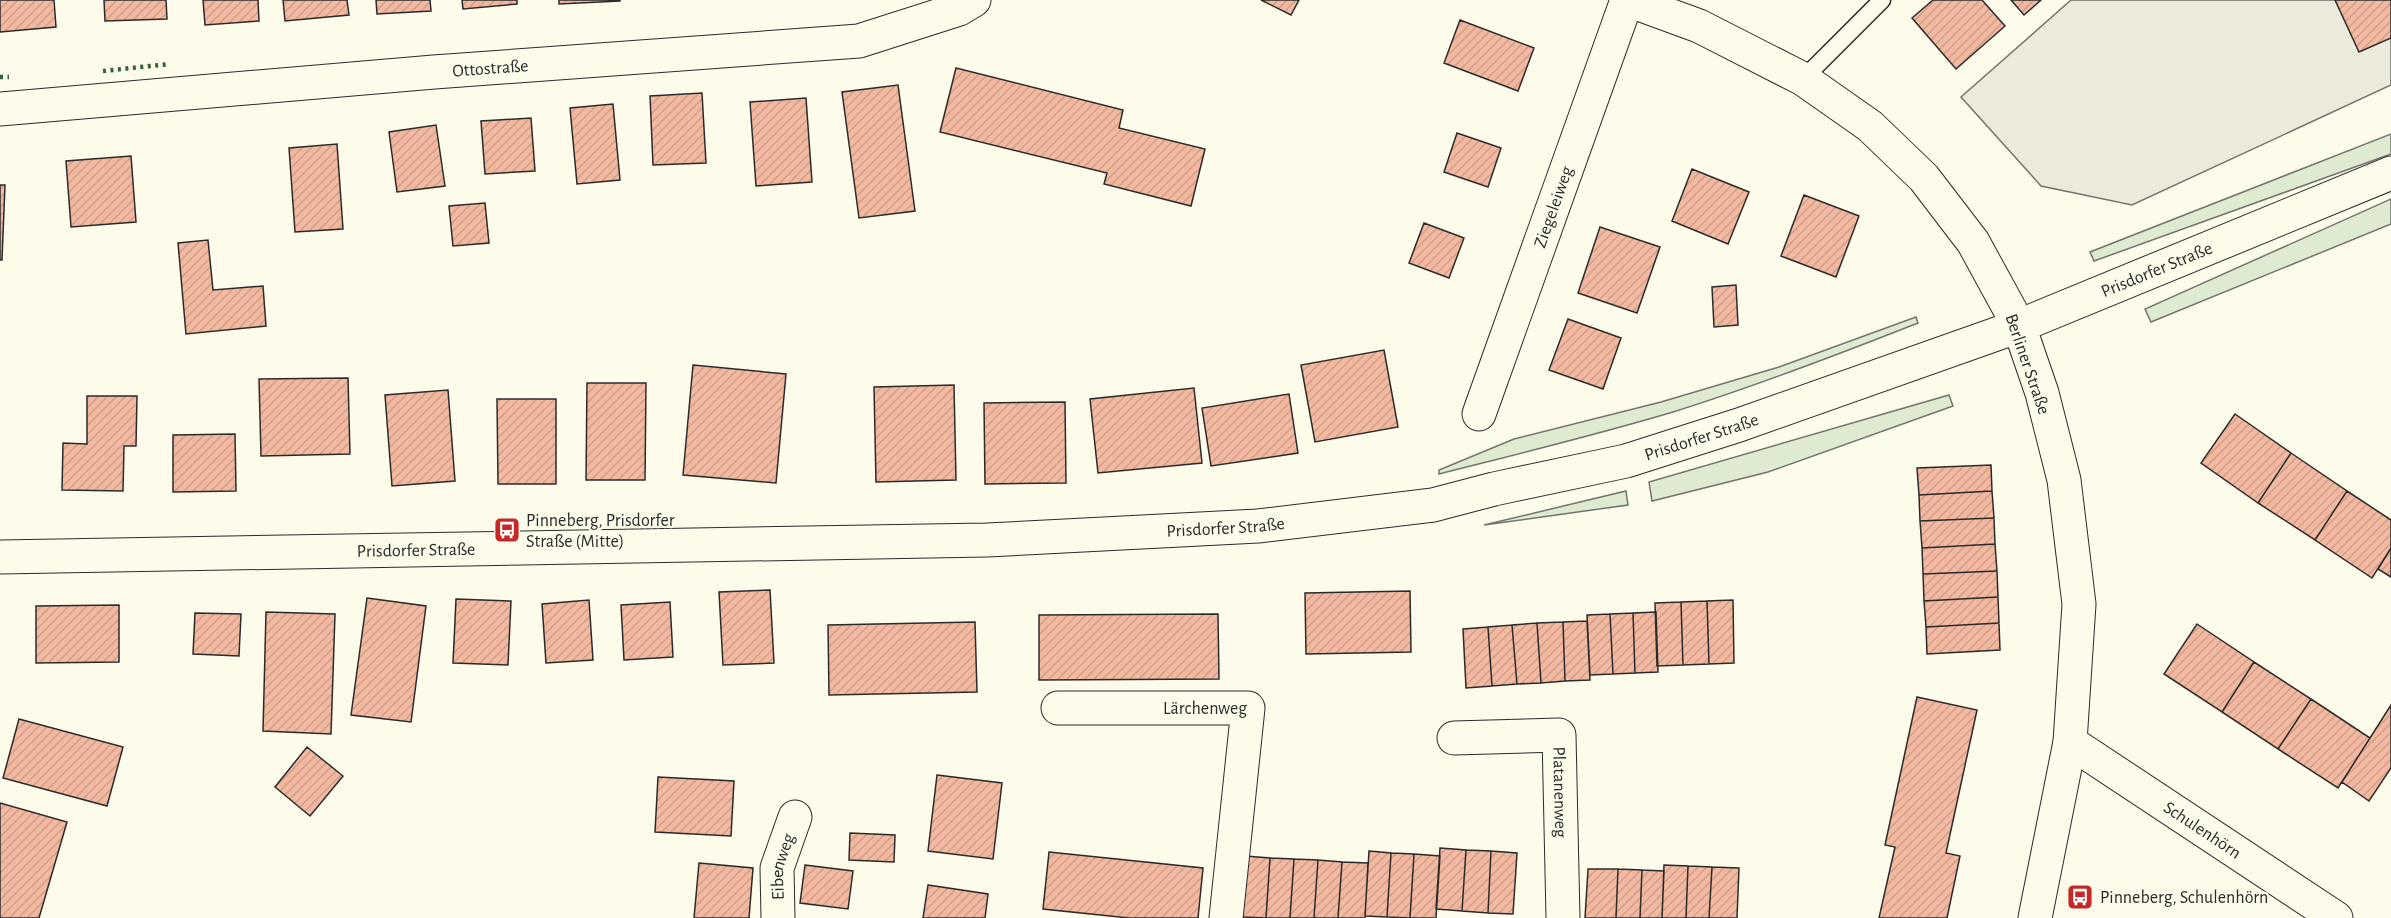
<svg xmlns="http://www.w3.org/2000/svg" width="2391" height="918" font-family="'Alegreya Sans',sans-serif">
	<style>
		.grass { fill: #deebd1; stroke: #74746e; stroke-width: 1.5 }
		.parking { fill: #eceadb; stroke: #74746e; stroke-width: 1.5 }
		.building { fill: url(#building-hatch); stroke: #2b2b2b; stroke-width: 1.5 }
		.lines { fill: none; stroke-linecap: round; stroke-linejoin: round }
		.service-casing { stroke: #2b2b2b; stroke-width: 19 }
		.minor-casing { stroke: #2b2b2b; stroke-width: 35 }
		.tertiary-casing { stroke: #2b2b2b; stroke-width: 35 }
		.secondary-casing { stroke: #2b2b2b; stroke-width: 35 }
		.service { stroke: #fdfbea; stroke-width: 16 }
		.minor { stroke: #fdfbea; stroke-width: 33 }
		.tertiary { stroke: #fdfbea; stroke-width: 33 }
		.secondary { stroke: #fdfbea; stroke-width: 33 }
		.hedge { stroke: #34623c; stroke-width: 4.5; stroke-dasharray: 3 4.5; stroke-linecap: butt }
		.labels { text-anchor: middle; stroke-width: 4.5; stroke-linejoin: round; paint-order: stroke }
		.street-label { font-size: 18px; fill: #2b2b2b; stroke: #fdfbea }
		.poi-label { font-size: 18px; fill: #2b2b2b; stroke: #fdfbea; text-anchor: start }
	</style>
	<defs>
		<pattern id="building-hatch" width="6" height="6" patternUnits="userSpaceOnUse" patternTransform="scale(1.5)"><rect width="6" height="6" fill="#f2b8a0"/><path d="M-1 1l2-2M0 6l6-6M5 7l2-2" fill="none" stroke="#d09e8a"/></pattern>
	</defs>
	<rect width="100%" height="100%" fill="#fdfbea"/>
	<path class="grass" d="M 2391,134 L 2391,154 L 2094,261 L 2090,252 Z
		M 2391,199 L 2391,224 L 2151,322 L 2145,309 Z
		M 1916,317 L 1918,323 C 1837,355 1756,386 1673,412 C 1596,435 1518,454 1439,474 L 1439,470 L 1514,439 L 1661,402 L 1779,367 Z
		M 1949,395 L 1953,406 L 1768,472 L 1652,501 L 1649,482 Z
		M 1626,491 L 1628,505 L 1484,525 Z"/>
	<path class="parking" d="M 2071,0 L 2335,0 L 2391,38 L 2391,85 L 2132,205 L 2041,186 L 1961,97 Z"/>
	<path class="building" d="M 0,0 L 54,0 L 56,27 L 0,32 Z
		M 104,0 L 166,0 L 167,19 L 105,21 Z
		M 203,0 L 258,0 L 259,21 L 205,25 Z
		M 283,0 L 347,0 L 349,15 L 285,21 Z
		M 376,0 L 430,0 L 431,11 L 377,14 Z
		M 462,0 L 517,0 L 517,4 L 463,9 Z
		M 559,0 L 620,0 L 620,1 L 559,4 Z
		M 1261,0 L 1299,0 L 1291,15 Z
		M 1933,0 L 1982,0 L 2005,26 L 1956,69 L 1912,18 Z
		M 2011,0 L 2041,0 L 2024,15 Z
		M 2335,0 L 2391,0 L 2391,38 L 2359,52 Z
		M 1460,20 L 1534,48 L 1518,91 L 1444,63 Z
		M 956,68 L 1123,110 L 1119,128 L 1205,149 L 1191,206 L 1104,184 L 1107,173 L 940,132 Z
		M 898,85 L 915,211 L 859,218 L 842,92 Z
		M 702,93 L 706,163 L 653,165 L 650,96 Z
		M 806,98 L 812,182 L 756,186 L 750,102 Z
		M 613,104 L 620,180 L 577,184 L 570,108 Z
		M 531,118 L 535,171 L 485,174 L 481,121 Z
		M 436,125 L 445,186 L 397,192 L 389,132 Z
		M 1457,133 L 1501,148 L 1488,187 L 1444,172 Z
		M 337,144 L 343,229 L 295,232 L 289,148 Z
		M 131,156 L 136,222 L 71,227 L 66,161 Z
		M 1692,169 L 1749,192 L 1728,244 L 1672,221 Z
		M 0,185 L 5,185 L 2,260 L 0,260 Z
		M 1804,195 L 1859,216 L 1836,277 L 1781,256 Z
		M 485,203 L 489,243 L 453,246 L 449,206 Z
		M 1424,223 L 1464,238 L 1449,278 L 1409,263 Z
		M 1600,227 L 1660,247 L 1637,313 L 1578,293 Z
		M 208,240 L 213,290 L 263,286 L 266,326 L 186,334 L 178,243 Z
		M 1736,285 L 1738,325 L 1714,327 L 1712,287 Z
		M 1568,319 L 1621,338 L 1603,389 L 1549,370 Z
		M 1384,350 L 1398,427 L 1315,442 L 1301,365 Z
		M 693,365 L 786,374 L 776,483 L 683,475 Z
		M 348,378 L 350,454 L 261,456 L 259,379 Z
		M 587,383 L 646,383 L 645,480 L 586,480 Z
		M 954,385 L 956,480 L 876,482 L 874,387 Z
		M 1194,388 L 1202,463 L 1098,473 L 1090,399 Z
		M 448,390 L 455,481 L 392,486 L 385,395 Z
		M 1289,394 L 1298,453 L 1211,466 L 1202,408 Z
		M 87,396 L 137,396 L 136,446 L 124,446 L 123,491 L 62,490 L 63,443 L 87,444 Z
		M 497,399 L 556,399 L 556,484 L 498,484 Z
		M 1065,402 L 1066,483 L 985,484 L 984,403 Z
		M 2235,414 L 2291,453 L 2258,503 L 2201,463 Z
		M 235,434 L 236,491 L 173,492 L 173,435 Z
		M 2291,453 L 2347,491 L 2315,540 L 2258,503 Z
		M 1991,465 L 1992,491 L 1919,495 L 1917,468 Z
		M 1992,491 L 1994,518 L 1920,521 L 1919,495 Z
		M 2347,491 L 2391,520 L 2391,548 L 2372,578 L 2315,540 Z
		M 1994,518 L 1995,544 L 1922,548 L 1920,521 Z
		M 1995,544 L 1997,571 L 1923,574 L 1922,548 Z
		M 2391,548 L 2391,577 L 2378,569 Z
		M 1997,571 L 1998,597 L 1924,601 L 1923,574 Z
		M 770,590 L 774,663 L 723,665 L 719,592 Z
		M 1410,591 L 1411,652 L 1306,654 L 1305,593 Z
		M 1998,597 L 1999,623 L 1926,627 L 1924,601 Z
		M 367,598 L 426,606 L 411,722 L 351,715 Z
		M 456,599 L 511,601 L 508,665 L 453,663 Z
		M 589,600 L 593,660 L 546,663 L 542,604 Z
		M 1733,600 L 1734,663 L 1709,664 L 1707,601 Z
		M 1707,601 L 1709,664 L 1683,665 L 1681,602 Z
		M 670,602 L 673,657 L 624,660 L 621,605 Z
		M 1681,602 L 1683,665 L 1657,666 L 1655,603 Z
		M 119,605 L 119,662 L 36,663 L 36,606 Z
		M 266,612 L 335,614 L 331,734 L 263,731 Z
		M 1656,612 L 1658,672 L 1635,673 L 1633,613 Z
		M 195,613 L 241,614 L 239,656 L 193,654 Z
		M 1633,613 L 1635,673 L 1613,674 L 1610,614 Z
		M 1218,614 L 1219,679 L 1039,680 L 1039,615 Z
		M 1610,614 L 1613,674 L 1590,675 L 1587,615 Z
		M 1587,621 L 1590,680 L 1565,681 L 1563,622 Z
		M 975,622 L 977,692 L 829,695 L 828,625 Z
		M 1563,622 L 1565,681 L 1541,683 L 1537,623 Z
		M 1537,623 L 1541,683 L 1517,684 L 1512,625 Z
		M 1999,623 L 2000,650 L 1927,654 L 1926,627 Z
		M 2197,624 L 2254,662 L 2222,712 L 2164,674 Z
		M 1512,625 L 1517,684 L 1492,686 L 1488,627 Z
		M 1488,627 L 1492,686 L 1466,688 L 1463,629 Z
		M 2254,662 L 2311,699 L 2278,749 L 2222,712 Z
		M 1917,697 L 1977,710 L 1946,853 L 1960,856 L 1947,918 L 1879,918 L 1895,847 L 1885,845 Z
		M 2311,699 L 2370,738 L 2338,788 L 2278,749 Z
		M 2391,705 L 2391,768 L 2369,801 L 2342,782 Z
		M 19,719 L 123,747 L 107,806 L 3,778 Z
		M 307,747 L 343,776 L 310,816 L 275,787 Z
		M 937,775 L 1002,783 L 993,859 L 928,851 Z
		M 658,777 L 734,781 L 731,836 L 655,832 Z
		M 0,803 L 67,822 L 39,918 L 0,918 Z
		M 850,833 L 895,835 L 894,862 L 849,860 Z
		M 1440,848 L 1466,850 L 1462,911 L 1436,909 Z
		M 1466,850 L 1491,851 L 1488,913 L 1462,911 Z
		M 1369,851 L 1391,853 L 1387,917 L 1365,916 Z
		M 1491,851 L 1517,853 L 1513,914 L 1488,913 Z
		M 1049,852 L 1203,868 L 1198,918 L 1129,918 L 1043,909 Z
		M 1391,853 L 1414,854 L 1410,918 L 1387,917 Z
		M 1414,854 L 1440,856 L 1436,918 L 1410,918 Z
		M 1245,856 L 1270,858 L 1266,918 L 1242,917 Z
		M 1270,858 L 1294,859 L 1290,918 L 1266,918 Z
		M 1294,859 L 1318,860 L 1314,918 L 1290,918 Z
		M 1318,860 L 1342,862 L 1338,918 L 1314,918 Z
		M 1342,862 L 1368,863 L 1365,918 L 1338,918 Z
		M 699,863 L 753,868 L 749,918 L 694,918 Z
		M 805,865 L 853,871 L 848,909 L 800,903 Z
		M 1664,865 L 1688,866 L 1686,918 L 1662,918 Z
		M 1688,866 L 1712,867 L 1709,918 L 1686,918 Z
		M 1712,867 L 1739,868 L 1737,918 L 1709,918 Z
		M 1588,869 L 1618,869 L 1616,918 L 1585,918 Z
		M 1618,869 L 1642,870 L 1640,918 L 1616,918 Z
		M 1642,870 L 1664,871 L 1662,918 L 1640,918 Z
		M 928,885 L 988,894 L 985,918 L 923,918 Z"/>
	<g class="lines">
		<defs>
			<path id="service" d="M 1803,79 L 1882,0"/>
			<g id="minor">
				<path d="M 1628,0 L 1699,26 L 1803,79 L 1870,126 L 1924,178 L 1973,242 L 2019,326"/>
				<path id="s1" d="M 0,109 L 434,72 L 859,41 L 959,9 L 974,0"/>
				<path id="s2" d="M 1479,414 L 1627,0"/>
				<path id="s3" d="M 1058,708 L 1248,708 L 1226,918"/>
				<path id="s4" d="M 1454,738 L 1559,735 L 1563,918"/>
				<path id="s5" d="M 2070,742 L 2336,918"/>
				<path id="s6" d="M 778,918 L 777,868 L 795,817"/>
			</g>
			<g id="tertiary">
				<path id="s7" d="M 0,557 L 987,540 L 1258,526 L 1433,505 L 1494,489 L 1626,461 L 1739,425 L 2019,326"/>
			</g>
			<g id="secondary">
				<path id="s8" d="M 2035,918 L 2070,742 L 2079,604 L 2064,480 L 2042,393 L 2019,326 L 2391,173"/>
			</g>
		</defs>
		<use href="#service" class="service-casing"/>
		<use href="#minor" class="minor-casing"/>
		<use href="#tertiary" class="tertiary-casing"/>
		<use href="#secondary" class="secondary-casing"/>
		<use href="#service" class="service"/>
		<use href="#minor" class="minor"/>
		<use href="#tertiary" class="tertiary"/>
		<use href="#secondary" class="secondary"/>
		<path class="hedge" d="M 103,71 L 170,64
			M 0,77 L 9,77"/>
	</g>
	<defs>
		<symbol id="bus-square" viewBox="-11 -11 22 22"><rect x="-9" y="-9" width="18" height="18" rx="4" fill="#c62828" stroke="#fdfbea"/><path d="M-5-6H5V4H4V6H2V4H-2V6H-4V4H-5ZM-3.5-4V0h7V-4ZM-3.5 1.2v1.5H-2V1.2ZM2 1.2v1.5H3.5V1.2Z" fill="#fff"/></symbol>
	</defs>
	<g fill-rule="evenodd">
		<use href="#bus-square" x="492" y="515" width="30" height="30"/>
		<use href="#bus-square" x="2065" y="882" width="30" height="30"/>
	</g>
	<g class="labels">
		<g class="street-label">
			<text dy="6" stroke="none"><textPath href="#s1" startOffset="492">Ottostraße</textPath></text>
			<text dy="6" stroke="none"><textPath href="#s2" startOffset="220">Ziegeleiweg</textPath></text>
			<text dy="6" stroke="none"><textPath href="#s8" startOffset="752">Prisdorfer Straße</textPath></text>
			<text transform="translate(2028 364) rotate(71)" y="6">Berliner Straße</text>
			<text dy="6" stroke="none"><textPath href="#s7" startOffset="1712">Prisdorfer Straße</textPath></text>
			<text dy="6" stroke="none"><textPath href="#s7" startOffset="1226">Prisdorfer Straße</textPath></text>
			<text dy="6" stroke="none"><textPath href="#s7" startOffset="416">Prisdorfer Straße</textPath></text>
			<text dy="6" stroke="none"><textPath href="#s3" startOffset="147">Lärchenweg</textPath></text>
			<text dy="6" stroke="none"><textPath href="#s4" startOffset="162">Platanenweg</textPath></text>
			<text dy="6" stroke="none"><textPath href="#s5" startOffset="159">Schulenhörn</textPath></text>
			<text dy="6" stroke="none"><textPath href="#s6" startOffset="52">Eibenweg</textPath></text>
		</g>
		<g class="poi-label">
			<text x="526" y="526">Pinneberg, Prisdorfer<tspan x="526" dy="21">Straße (Mitte)</tspan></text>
			<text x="2100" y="903">Pinneberg, Schulenhörn</text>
		</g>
	</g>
</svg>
